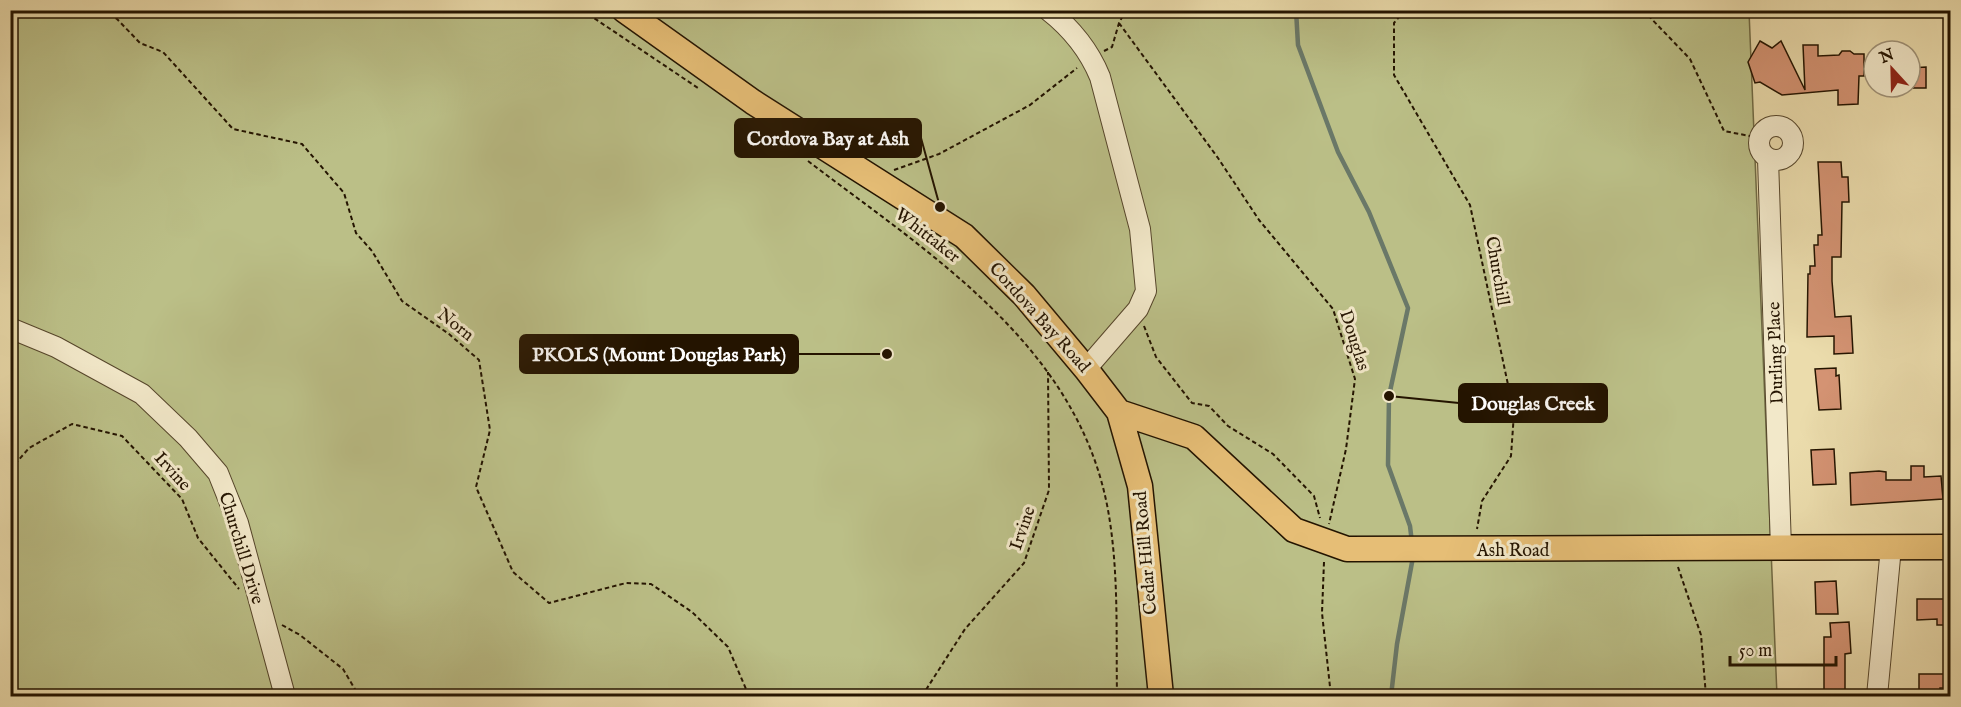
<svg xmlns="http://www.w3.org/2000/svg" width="1961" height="707" font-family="'IM FELL English',serif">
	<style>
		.green { fill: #bbbf87; stroke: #706a44; stroke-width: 1.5 }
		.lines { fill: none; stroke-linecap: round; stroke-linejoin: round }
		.stream { stroke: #6a7868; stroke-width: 4.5 }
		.building { fill: #d49373; stroke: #241400; stroke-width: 1.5 }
		.minor-casing { stroke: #56462b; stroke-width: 22 }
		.major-casing { stroke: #241400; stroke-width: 27 }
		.path { stroke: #241400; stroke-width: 2; stroke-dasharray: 4.5 3; stroke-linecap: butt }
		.minor { stroke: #f2e8c9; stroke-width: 20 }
		.major { stroke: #e6be76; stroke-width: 24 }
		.labels { text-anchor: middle; stroke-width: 6; stroke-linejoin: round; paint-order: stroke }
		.street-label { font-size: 18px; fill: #241400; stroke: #f2e8c9 }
		.leader { fill: none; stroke: #241400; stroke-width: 2 }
		.callout-dot { fill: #241400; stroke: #f2e8c9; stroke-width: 2 }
		.callout { fill: #241400; stroke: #241400; stroke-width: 2 }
		.callout-label { font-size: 20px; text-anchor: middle; font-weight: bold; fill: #fff }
	</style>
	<rect width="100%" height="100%" fill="#ebdcac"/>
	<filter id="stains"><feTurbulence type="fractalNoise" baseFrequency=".00333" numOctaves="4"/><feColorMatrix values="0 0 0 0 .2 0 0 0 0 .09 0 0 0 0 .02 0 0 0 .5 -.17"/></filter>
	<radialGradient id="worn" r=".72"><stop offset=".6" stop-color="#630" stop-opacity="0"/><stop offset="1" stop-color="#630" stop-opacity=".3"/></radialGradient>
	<path class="green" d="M 10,11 L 1749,11 L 1777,696 L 11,696 Z"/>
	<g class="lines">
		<path class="stream" d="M 1296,10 L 1298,45 L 1338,152 L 1369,212 L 1408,308 L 1389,396 L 1388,465 L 1410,526 L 1412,543
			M 1391,696 L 1397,644 L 1413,557"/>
	</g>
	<path class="building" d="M 1760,41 L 1772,48 L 1781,41 L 1805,90 L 1803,45 L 1818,45 L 1818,56 L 1839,55 L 1842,51 L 1850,51 L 1854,54 L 1864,54 L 1864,76 L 1859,76 L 1858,104 L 1838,105 L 1838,90 L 1782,95 L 1760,82 L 1755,83 L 1748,62 Z
		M 1926,67 L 1926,88 L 1910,88 L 1910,68 Z
		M 1818,162 L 1841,162 L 1842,177 L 1848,177 L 1849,202 L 1842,202 L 1841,257 L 1832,257 L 1832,281 L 1835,317 L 1851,316 L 1853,353 L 1834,354 L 1834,336 L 1807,337 L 1808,274 L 1810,274 L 1810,266 L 1815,266 L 1814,245 L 1818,245 L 1818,235 L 1822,235 Z
		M 1836,368 L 1836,376 L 1839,375 L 1841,409 L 1819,410 L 1815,369 Z
		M 1834,449 L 1836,484 L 1813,485 L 1811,450 Z
		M 1911,466 L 1924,466 L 1924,477 L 1941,476 L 1943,499 L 1851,505 L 1850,473 L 1879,471 L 1886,472 L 1886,480 L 1911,480 Z
		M 1836,581 L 1838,614 L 1816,614 L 1815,582 Z
		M 1917,599 L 1950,599 L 1950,625 L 1937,625 L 1937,619 L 1917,620 Z
		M 1849,622 L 1851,653 L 1845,654 L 1845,693 L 1824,693 L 1824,637 L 1831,637 L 1830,623 Z
		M 1919,674 L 1950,674 L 1950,688 L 1940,688 L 1940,696 L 1919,696 Z"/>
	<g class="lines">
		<defs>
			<path id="minor" d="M 1048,10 C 1071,28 1089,50 1100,77 L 1140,229 L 1146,291 L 1138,309 L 1086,369
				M1759 143a17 17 0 1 1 34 0a17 17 0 1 1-34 0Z
				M 1768,159 L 1781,548
				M 10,328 L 56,347 L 142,394 L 188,438 L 218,473 L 238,523 L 285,696
				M 1877,696 L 1891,547"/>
			<path id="major" d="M 624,10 L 753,102 L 964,236 L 1024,295 L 1086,369 L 1119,412 L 1140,486 L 1161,696
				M 1119,412 L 1194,437 L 1294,530 L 1347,549 L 1950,547"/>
		</defs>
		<use href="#minor" class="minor-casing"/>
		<use href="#major" class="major-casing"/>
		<path class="path" d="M 103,10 L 117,19 L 140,43 L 163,52 L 233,129 L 302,144 L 344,193 L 356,233 L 372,251 L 402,301 L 449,334 L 479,360 L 490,430 L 476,487 L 513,572 L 549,603 L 626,583 L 651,584 L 692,612 L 728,647 L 749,696
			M 582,10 L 698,88
			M 1405,10 L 1394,23 L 1394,75 L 1470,205 L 1514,413 L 1511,456 L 1482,501 L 1477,529
			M 1643,10 L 1690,59 L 1724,131 L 1760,138
			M 1119,23 L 1218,158 L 1259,220 L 1333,309 L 1355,379 L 1346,449 L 1329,524
			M 1104,51 L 1112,47 L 1119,23 L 1126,10
			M 808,161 C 931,255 1078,346 1108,510 C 1119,571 1116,635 1117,696
			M 894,170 L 939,154 L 1030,105 L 1077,68
			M 1144,326 L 1156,357 L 1192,403 L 1209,406 L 1228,426 L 1273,454 L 1314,496 L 1320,518
			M 10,470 L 29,448 L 72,424 L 122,436 L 182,499 L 198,538 L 239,589
			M 1324,562 L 1322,613 L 1331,696
			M 1678,567 L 1701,635 L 1706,696
			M 282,625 L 300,635 L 343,669 L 359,696
			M 922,696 L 965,629 L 1024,563 L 1049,490 L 1048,372"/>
		<use href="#minor" class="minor"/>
		<use href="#major" class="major"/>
	</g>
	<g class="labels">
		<g class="street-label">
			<text transform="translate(928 235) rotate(38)" y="6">Whittaker</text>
			<text transform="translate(1498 271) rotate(80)" y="6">Churchill</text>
			<text transform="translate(1040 317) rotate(48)" y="6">Cordova Bay Road</text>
			<text transform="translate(456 324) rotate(38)" y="6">Norn</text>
			<text transform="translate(1355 340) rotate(72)" y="6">Douglas</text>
			<text transform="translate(1775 353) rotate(-92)" y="6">Durling Place</text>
			<text transform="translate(173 471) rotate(48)" y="6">Irvine</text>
			<text transform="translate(1022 528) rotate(-71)" y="6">Irvine</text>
			<text transform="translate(242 548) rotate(73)" y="6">Churchill Drive</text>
			<text x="1513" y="556">Ash Road</text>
			<text transform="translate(1145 553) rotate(-95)" y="6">Cedar Hill Road</text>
		</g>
	</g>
	<path class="leader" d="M940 207L921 138M887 354L798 354M1389 396L1459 403"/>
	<g class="callout-dot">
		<circle cx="940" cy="207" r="6"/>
		<circle cx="887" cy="354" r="6"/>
		<circle cx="1389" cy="396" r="6"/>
	</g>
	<g class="callout">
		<rect x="735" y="119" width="186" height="38" rx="6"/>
		<rect x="520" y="335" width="278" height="38" rx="6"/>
		<rect x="1459" y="384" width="148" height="38" rx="6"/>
	</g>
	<g class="callout-label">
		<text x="828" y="145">Cordova Bay at Ash</text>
		<text x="659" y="361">PKOLS (Mount Douglas Park)</text>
		<text x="1533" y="410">Douglas Creek</text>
	</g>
	<rect width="1961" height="707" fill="none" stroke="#ebdcac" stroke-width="36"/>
	<rect x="12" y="12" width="1937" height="683" fill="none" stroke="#241400" stroke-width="3"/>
	<rect x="18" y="18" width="1925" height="671" fill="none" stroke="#241400" stroke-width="1.5"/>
	<g transform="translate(1892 69) rotate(338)"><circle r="28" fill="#f2e8c9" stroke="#a09379" stroke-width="1.5"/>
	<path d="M0-4.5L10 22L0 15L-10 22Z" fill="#8f2418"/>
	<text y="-9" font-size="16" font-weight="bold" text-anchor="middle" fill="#241400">N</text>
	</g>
	<path d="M1730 656v9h106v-9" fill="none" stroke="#241400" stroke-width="3"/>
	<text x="1739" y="656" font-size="18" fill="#241400" stroke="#f2e8c9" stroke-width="4.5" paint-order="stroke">50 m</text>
	<rect width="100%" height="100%" filter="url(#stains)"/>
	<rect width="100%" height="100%" fill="url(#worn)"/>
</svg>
